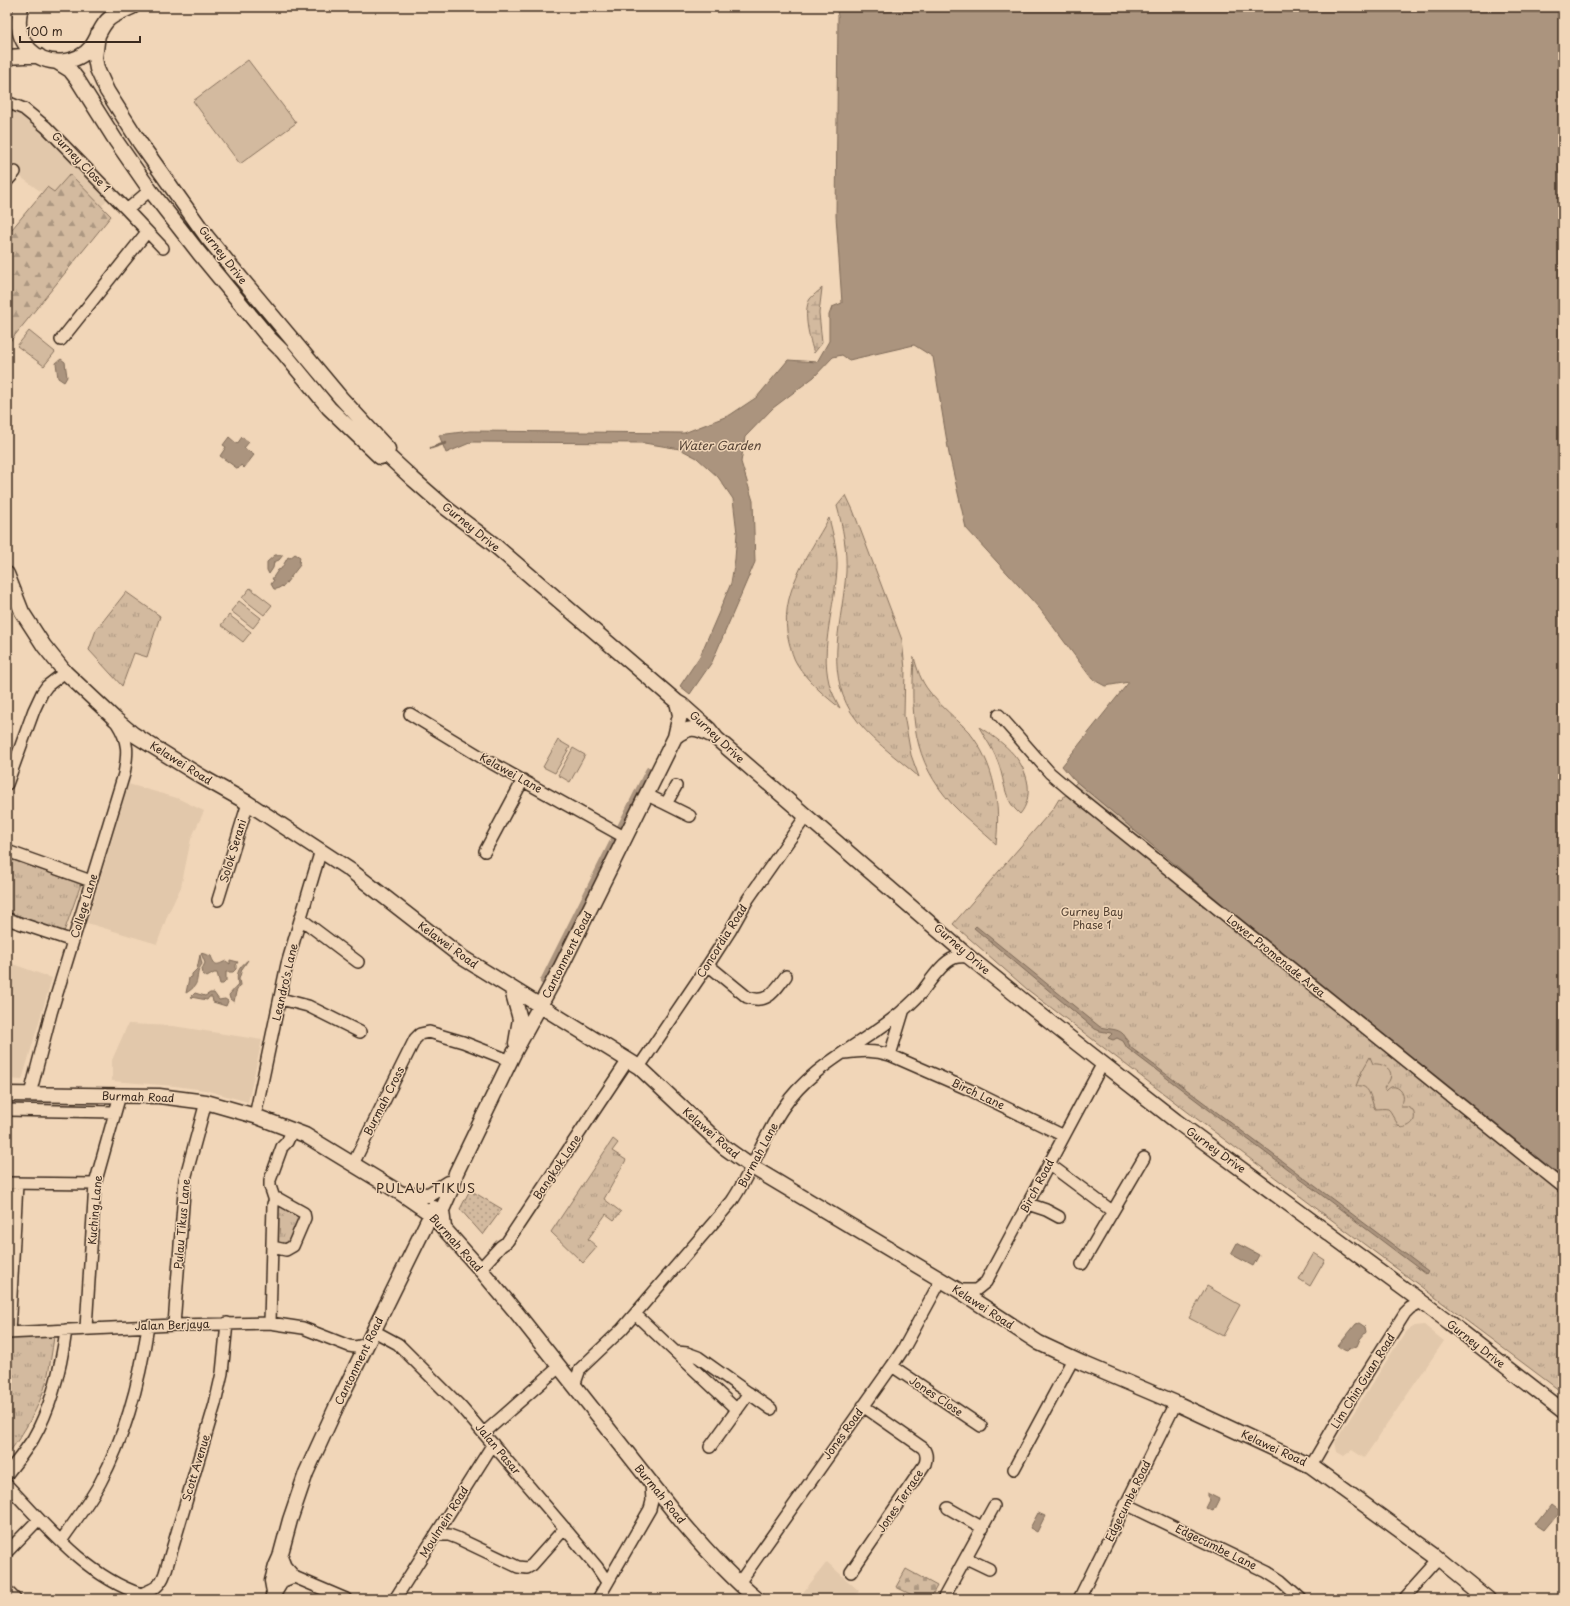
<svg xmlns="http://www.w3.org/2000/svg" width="1570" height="1606" font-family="'Playpen Sans',sans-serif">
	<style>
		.built { fill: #e2c8ab }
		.grass { fill: url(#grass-tufts); stroke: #87725e }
		.forest { fill: url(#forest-firs); stroke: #87725e }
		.wetland { fill: url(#wetland-marsh); stroke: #87725e }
		.cemetery { fill: url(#cemetery-stones); stroke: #87725e }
		.garden { fill: url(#garden-dots); stroke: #87725e }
		.pitch { fill: #d3ba9f; stroke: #87725e }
		.water { fill: #ab947e; stroke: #7e6a58 }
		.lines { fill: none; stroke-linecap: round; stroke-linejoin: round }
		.stream { stroke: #7e6a58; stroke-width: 2.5 }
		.canal { stroke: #ab947e; stroke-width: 8 }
		.minor-casing { stroke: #3b2a1e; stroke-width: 14 }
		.major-casing { stroke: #3b2a1e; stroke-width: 17 }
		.minor { stroke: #f1d6b8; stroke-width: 11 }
		.major { stroke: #f1d6b8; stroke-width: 14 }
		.labels { text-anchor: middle; stroke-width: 3; stroke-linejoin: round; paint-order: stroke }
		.street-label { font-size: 11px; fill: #3b2a1e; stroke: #f1d6b8 }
		.park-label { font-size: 11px; fill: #524031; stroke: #f1d6b8 }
		.water-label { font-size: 12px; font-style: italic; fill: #574436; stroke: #f1d6b8 }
		.quarter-label { font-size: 13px; letter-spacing: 1px; fill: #3b2a1e; stroke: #f1d6b8 }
	</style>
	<defs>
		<pattern id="grass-tufts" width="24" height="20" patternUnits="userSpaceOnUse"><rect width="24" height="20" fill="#d3ba9f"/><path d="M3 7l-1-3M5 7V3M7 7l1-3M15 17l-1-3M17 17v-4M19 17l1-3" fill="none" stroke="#ac9781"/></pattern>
		<pattern id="forest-firs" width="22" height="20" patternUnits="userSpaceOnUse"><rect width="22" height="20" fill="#d3ba9f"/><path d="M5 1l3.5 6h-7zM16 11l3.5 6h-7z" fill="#ac9781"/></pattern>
		<pattern id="wetland-marsh" width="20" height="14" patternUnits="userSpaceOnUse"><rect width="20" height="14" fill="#d3ba9f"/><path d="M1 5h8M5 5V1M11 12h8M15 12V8" fill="none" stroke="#ac9781"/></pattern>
		<pattern id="cemetery-stones" width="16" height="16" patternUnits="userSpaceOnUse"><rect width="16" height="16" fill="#d3ba9f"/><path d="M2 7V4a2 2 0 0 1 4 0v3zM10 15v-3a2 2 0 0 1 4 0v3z" fill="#ac9781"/></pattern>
		<pattern id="garden-dots" width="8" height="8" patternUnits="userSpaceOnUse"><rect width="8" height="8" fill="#d3ba9f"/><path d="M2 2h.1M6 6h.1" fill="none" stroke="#ac9781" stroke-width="1.8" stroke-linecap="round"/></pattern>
	</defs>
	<rect width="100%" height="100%" fill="#f1d6b8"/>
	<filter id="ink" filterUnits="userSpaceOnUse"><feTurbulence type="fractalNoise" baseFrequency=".025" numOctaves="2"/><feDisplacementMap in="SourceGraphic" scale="8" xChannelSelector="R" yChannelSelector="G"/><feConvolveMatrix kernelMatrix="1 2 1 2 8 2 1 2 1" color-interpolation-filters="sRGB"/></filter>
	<g filter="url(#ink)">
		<path class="built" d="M 7,105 L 26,114 L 112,193 L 87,225 L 7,167 Z
			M 128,784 L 177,798 L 204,811 L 191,839 L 181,887 L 168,914 L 157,944 L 87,923 Z
			M 7,962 L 52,978 L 22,1080 L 7,1079 Z
			M 128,1024 L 173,1026 L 262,1040 L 248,1102 L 205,1090 L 175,1086 L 112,1081 L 112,1060 Z
			M 1424,1325 L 1444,1341 L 1364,1458 L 1352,1450 L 1344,1456 L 1337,1452 L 1335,1442 L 1405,1332 L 1415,1326 Z
			M 827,1562 L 859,1591 L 853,1599 L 798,1599 Z"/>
		<path class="grass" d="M 846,495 L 853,510 L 902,640 L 905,669 L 904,715 L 911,755 L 919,777 C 896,757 868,738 851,712 C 824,668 843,619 846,572 C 847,549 843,528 837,506 Z
			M 829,518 C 833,534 838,552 837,569 C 835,606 820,646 829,683 C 831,691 836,700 840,708 C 824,695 808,682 797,664 C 793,658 791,649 789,642 C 777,595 808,556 829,518 Z
			M 126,592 L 160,616 L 147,657 L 134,653 L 122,686 L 89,650 L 96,630 Z
			M 914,657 C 917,669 921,681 929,691 C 940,706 956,718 969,732 C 995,764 1001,805 996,844 C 982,831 966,819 953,805 C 911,760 911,715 914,657 Z
			M 979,727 C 1001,741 1024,757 1028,785 C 1029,795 1027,806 1020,814 C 1002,798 1006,781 997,760 C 993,749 985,738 979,727 Z
			M 1077,782 L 1227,908 L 1563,1178 L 1563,1393 L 1197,1119 L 1028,990 L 953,924 L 1053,809 L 1059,799 L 1061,800 Z
			M 7,858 L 81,884 L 64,932 L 7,912 Z
			M 613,1139 L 618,1143 L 612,1151 L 626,1160 L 604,1199 L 621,1212 L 614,1220 L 606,1214 L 588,1239 L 597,1247 L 583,1263 L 551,1232 Z
			M 280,1204 L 301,1216 L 287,1246 L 275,1243 L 276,1208 Z
			M 54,1337 C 52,1351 50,1365 47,1379 C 41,1405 23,1435 7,1455 L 7,1338 Z"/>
		<path class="forest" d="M 70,174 L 111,216 L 7,345 L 7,235 L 47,187 L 54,192 Z"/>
		<path class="wetland" d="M 822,288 L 819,313 L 822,343 L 814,353 C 810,341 802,311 810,299 C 813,295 818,292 822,288 Z"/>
		<path class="cemetery" d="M 906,1569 L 937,1586 L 930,1599 L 920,1599 L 896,1587 Z"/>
		<path class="garden" d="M 470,1190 L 502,1209 L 483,1235 L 460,1209 Z"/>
		<path class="pitch" d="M 248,60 L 296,123 L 240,164 L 193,101 Z
			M 29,331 L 55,352 L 44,366 L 17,346 Z
			M 250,588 L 272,605 L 264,615 L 242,598 Z
			M 239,601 L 261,618 L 253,628 L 231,611 Z
			M 229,615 L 251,632 L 243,642 L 221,625 Z
			M 558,740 L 570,747 L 555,773 L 543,767 Z
			M 573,748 L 585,755 L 570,782 L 558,775 Z
			M 1370,1057 L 1373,1064 C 1381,1063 1394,1068 1390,1079 C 1389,1082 1386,1085 1384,1088 L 1386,1091 C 1387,1090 1389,1088 1391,1087 C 1401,1085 1407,1098 1401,1104 L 1401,1107 L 1407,1107 L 1413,1110 C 1417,1121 1412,1126 1401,1128 C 1396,1124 1391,1110 1388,1109 C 1385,1108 1378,1109 1375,1109 C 1370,1099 1371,1084 1356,1086 L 1362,1071 Z
			M 1314,1253 L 1325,1260 L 1310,1286 L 1299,1279 Z
			M 1207,1286 L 1240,1305 L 1223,1336 L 1189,1318 Z"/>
		<path class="water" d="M 836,7 L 1563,7 L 1563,1178 L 1227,908 L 1073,779 L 1062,766 L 1129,682 L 1105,686 L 1092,679 L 1040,609 L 966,528 L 949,454 L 933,357 L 914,345 L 849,360 L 842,355 L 833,357 L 814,377 L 773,408 L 745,437 L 741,462 L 753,501 L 755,562 L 712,662 L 690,694 L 680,686 L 700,656 L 719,612 L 731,583 L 735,559 L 737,533 L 733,499 L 718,477 L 697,458 L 680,449 L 644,443 L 472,442 L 446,453 L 439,435 L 470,431 L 684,433 L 730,415 L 757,397 L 788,360 L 817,362 L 829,341 L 829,315 L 832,307 L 842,303 L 836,216 L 838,16 Z
			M 61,359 L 65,362 L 67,377 L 64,382 L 58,378 L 56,363 Z
			M 229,437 L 237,444 L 242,437 L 249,442 L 244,448 L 254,455 L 244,468 L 241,465 L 238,469 L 220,456 L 226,447 L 223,445 Z
			M 295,554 L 300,557 L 299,564 L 300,565 L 283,587 L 282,586 L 277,589 L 274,589 L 271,584 L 274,580 L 272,579 L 278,570 L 281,569 L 288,557 L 290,558 Z
			M 275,555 L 283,555 L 279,560 L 274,562 L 273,568 L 269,574 L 267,570 L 267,562 Z
			M 976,926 L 1100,1027 C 1117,1031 1123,1027 1130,1047 L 1428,1271 L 1426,1274 L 1127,1048 L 1123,1041 L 1117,1038 L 1113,1040 L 1108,1038 L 1112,1034 L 1111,1033 L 1100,1031 L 1095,1029 L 974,928 Z
			M 201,953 L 211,956 C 215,967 217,965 226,961 L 230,964 L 230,960 L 238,962 L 236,965 L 236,969 L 233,972 L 226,972 L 226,981 L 223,984 L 220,984 L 217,973 L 214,973 L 207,977 L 203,974 L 202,969 L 205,963 Z
			M 200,955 L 202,964 C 193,977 203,983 186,993 L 189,978 L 192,977 L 192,974 L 197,969 Z
			M 248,960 L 242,969 L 239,979 L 240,985 L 236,992 L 234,1002 L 230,999 L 229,995 L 238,985 C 236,973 238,968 248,960 Z
			M 195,993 L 205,996 L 210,993 L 214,993 L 219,1000 L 225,999 L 228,1001 L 226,1006 L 213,1002 L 212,997 L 209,997 L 207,1000 L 191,997 Z
			M 1237,1243 L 1259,1255 L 1253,1266 L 1231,1254 Z
			M 1359,1323 L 1365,1327 L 1366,1332 L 1360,1339 L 1357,1346 L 1349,1349 L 1347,1351 L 1344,1350 L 1338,1346 L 1356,1324 Z
			M 1207,1493 L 1219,1499 L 1213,1511 L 1206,1508 L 1210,1500 L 1207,1496 Z
			M 1550,1505 L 1559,1512 L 1544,1530 L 1535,1524 Z
			M 1038,1513 L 1045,1516 L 1037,1532 L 1030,1528 Z"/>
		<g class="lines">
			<path class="stream" d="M 431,448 L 446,443"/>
			<path class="canal" d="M 544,981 L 649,771"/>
			<defs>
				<path id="minor" d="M 7,102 L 24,109 L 46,127 L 127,210 L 163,248
					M 7,181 L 15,172
					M 127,210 L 150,190
					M 61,340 L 147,232
					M 410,714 L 486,760 L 626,838
					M 999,715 L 1050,773 L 1070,790 L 1563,1187
					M 7,784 L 34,710 L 42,693 L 47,686 L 65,672
					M 647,795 L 666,804 L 676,786
					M 666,804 L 690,816
					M 7,851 L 91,881
					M 485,851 L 523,780
					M 218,900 L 248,803
					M 7,919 L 73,941
					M 301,919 L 358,962
					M 708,965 L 747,997 C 768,1005 775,990 786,976
					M 281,999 L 308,1006 L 360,1032
					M 845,1053 C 861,1051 874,1050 890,1055 L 970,1090 L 1064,1136
					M 890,1055 L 904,1009
					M 639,1067 L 708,965 L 730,931 L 748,899 L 806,816
					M 30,1094 L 51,1013 L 124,774 C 128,753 129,742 117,723
					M 7,1110 L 114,1112
					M 255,1116 L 287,964 L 321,850
					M 353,1164 L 415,1039 L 420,1034 L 429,1032 L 463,1042 L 511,1061
					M 1049,1164 L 1112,1211
					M 7,1183 L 95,1184
					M 275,1201 L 270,1186 L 270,1180 L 282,1147 L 287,1142 L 293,1129
					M 1028,1204 L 1046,1210 L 1059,1217
					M 272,1247 L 286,1250 L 293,1246 L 305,1218 L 304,1213 L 279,1199 L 275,1201
					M 1082,1264 L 1144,1158
					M 480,1269 L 501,1246 L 507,1242 L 628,1060
					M 958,1290 L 976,1290 L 986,1282 L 1103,1063
					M 635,1314 L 737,1410
					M 270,1323 L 273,1204 L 275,1201
					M 174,1325 L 185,1179 L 206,1102
					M 86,1328 L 95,1184 L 120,1095
					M 374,1331 L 398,1344 L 461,1407 L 562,1525 L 597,1567 L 607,1582
					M 7,1333 L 174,1325 L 270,1323 L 303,1328 L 349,1346 L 355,1347 L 367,1344
					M 9,1333 L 17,1184
					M 677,1352 L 687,1353 L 698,1357 L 771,1409
					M 892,1366 L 981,1426
					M 574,1386 L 580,1369 L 622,1329 L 732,1201 C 752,1172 763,1137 783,1108 C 817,1057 881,1038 921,993 C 929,983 942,962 954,958 C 959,956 964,957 969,957
					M 484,1433 L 559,1367
					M 710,1447 L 749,1393
					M 1311,1466 L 1343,1411 L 1405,1313 L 1410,1308 L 1421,1302
					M 1014,1469 L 1073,1359
					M 7,1474 C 16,1463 25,1451 33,1439 C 52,1406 61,1368 66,1330
					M 7,1485 C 46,1526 86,1576 141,1594
					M 1126,1504 L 1267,1572 L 1281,1581 L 1301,1599
					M 948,1508 L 983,1528
					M 436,1535 L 449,1535 L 457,1538 L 518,1567 L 527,1568 L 532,1565 L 565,1528
					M 61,1541 C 74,1522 89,1503 100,1483 C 126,1435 140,1380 148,1326
					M 7,1552 L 39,1519
					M 966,1558 L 989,1569
					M 851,1572 L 925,1464 C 927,1458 927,1453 923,1448 L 863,1406
					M 292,1576 L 346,1599
					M 739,1583 L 892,1366 L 904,1348 L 941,1280
					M 7,1591 L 15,1599
					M 141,1594 C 154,1589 160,1587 165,1573 L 215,1404 L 222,1373 L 227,1323
					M 395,1599 L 493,1444
					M 598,1599 L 650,1509 L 652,1501 L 651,1483
					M 943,1599 L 994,1506
					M 1079,1599 L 1176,1403
					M 1404,1599 L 1439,1560"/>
				<path id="major" d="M 21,7 C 17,22 18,38 30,50 C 47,67 77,65 92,46 C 97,39 100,29 106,22 C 111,15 124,11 132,7
					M 98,34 L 95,58 L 97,69 L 107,91 L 140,143 L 207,237 L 235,271 L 341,398 L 388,449 L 387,455
					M 7,57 L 24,56 L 39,56
					M 57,62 L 70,70 L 77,79 L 116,141 L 150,190 L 199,253 L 269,338 L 283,352 L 329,408 L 380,457 L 387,455
					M 387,455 L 414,480 L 446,508 L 492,543 L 677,702 L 682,705 L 709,729 L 717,739 L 969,957 L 1056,1027 L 1176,1121 L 1449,1322 L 1563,1411
					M 7,574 L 22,612 L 44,646 L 65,672 L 115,719 L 133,734 L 202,777 L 248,803 L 350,870 L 463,958 L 639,1067 L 724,1147 L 752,1167 L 958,1290 L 1039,1343 L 1082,1363 L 1176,1403 L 1311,1466 L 1434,1555 L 1488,1599
					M 675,737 C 689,726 695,727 711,735
					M 512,990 L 520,1019 L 516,1043
					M 7,1094 L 159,1096 L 206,1102 L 255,1116 L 305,1135 L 402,1194 L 431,1214 L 480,1269 L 516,1312 L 682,1522 C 705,1549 729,1576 757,1599
					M 405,1194 L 429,1195 L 448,1183
					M 444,1228 L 442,1210 L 453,1185 L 456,1173 L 514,1053 L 559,971 L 675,737 L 680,715 L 677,702
					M 274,1592 L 272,1581 L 276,1566 L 280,1557 L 290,1520 L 306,1473 L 338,1403 L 434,1208
					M 273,1595 L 282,1580 L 292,1576 L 284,1567 L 280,1557"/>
			</defs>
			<use href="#minor" class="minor-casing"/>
			<use href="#major" class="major-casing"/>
			<use href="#minor" class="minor"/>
			<use href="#major" class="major"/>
		</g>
	</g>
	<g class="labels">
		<g class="street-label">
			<text transform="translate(81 162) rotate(46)" y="4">Gurney Close 1</text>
			<text transform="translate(223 255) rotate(52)" y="4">Gurney Drive</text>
			<text transform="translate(471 527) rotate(39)" y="4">Gurney Drive</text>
			<text transform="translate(717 737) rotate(43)" y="4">Gurney Drive</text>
			<text transform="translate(181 763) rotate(32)" y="4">Kelawei Road</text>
			<text transform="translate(511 773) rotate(29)" y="4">Kelawei Lane</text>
			<text transform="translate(233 851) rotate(-73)" y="4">Solok Serani</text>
			<text transform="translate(84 906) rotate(-73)" y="4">College Lane</text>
			<text transform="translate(722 941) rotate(-58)" y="4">Concordia Road</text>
			<text transform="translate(448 945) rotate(36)" y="4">Kelawei Road</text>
			<text transform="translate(962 949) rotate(41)" y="4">Gurney Drive</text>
			<text transform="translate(567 955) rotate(-63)" y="4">Cantonment Road</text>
			<text transform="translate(1276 956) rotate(39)" y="4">Lower Promenade Area</text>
			<text transform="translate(285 982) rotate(-77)" y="4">Leandro's Lane</text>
			<text transform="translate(978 1094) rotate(25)" y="4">Birch Lane</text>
			<text transform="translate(138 1097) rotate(2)" y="4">Burmah Road</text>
			<text transform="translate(384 1101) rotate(-63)" y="4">Burmah Cross</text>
			<text transform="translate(711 1133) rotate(41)" y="4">Kelawei Road</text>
			<text transform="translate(1216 1150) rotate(36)" y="4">Gurney Drive</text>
			<text transform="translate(758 1155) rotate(-62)" y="4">Burmah Lane</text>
			<text transform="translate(557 1167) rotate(-56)" y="4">Bangkok Lane</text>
			<text transform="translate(1037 1186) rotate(-62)" y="4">Birch Road</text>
			<text transform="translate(95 1210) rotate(-85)" y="4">Kuching Lane</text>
			<text transform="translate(182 1224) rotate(-85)" y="4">Pulau Tikus Lane</text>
			<text transform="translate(456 1243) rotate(48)" y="4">Burmah Road</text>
			<text transform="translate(983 1307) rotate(33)" y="4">Kelawei Road</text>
			<text transform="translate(172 1325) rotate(-2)" y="4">Jalan Berjaya</text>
			<text transform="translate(1476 1344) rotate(38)" y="4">Gurney Drive</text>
			<text transform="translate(359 1361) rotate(-64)" y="4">Cantonment Road</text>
			<text transform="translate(1363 1381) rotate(-58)" y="4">Lim Chin Guan Road</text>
			<text transform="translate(936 1396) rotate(34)" y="4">Jones Close</text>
			<text transform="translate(843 1434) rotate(-54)" y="4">Jones Road</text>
			<text transform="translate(1274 1448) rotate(25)" y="4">Kelawei Road</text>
			<text transform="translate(498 1449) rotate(50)" y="4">Jalan Pasar</text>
			<text transform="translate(196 1468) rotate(-73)" y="4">Scott Avenue</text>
			<text transform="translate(660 1494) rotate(51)" y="4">Burmah Road</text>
			<text transform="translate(900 1501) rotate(-56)" y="4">Jones Terrace</text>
			<text transform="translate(1128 1501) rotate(-64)" y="4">Edgecumbe Road</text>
			<text transform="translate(444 1522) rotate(-58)" y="4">Moulmein Road</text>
			<text transform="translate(1216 1547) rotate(26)" y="4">Edgecumbe Lane</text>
		</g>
		<g class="park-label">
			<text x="1092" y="916">Gurney Bay<tspan x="1092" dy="13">Phase 1</tspan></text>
		</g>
		<g class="water-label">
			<text x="719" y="450">Water Garden</text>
		</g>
		<g class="quarter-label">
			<text x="426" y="1193">PULAU TIKUS</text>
		</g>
	</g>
	<rect width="1570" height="1606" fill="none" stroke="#f1d6b8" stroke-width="24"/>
	<rect x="12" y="12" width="1546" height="1582" fill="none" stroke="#3b2a1e" stroke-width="1.5" filter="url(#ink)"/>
	<path d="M20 36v6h120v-6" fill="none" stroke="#3b2a1e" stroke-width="2"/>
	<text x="26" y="36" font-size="12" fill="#3b2a1e" stroke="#f1d6b8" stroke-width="3" paint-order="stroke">100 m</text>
</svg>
